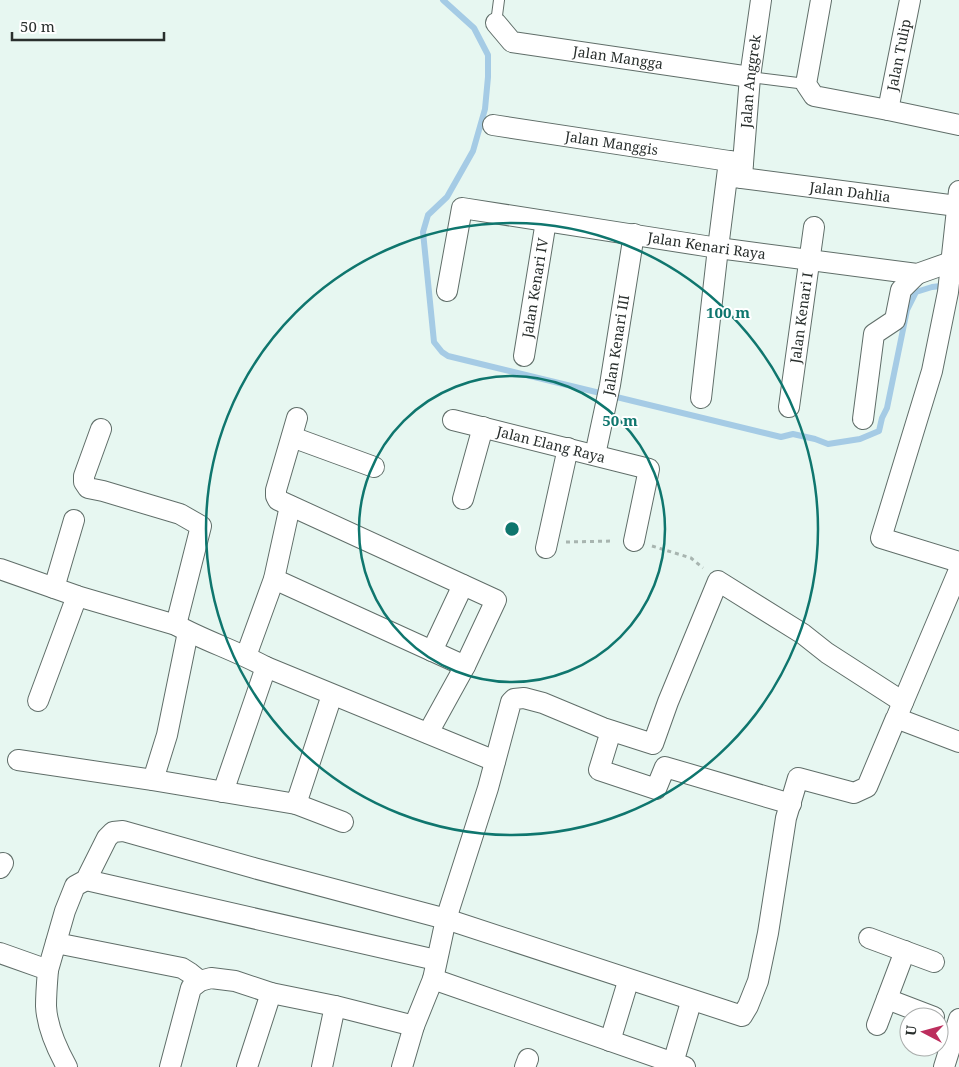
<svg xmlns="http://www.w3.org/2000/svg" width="959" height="1067" font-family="'Noto Serif',serif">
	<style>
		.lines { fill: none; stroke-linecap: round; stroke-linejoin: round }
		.stream { stroke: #a5cbe5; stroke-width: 6 }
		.lane-casing { stroke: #606e69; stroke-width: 12 }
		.street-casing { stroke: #606e69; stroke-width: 22 }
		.path { stroke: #a8b5b0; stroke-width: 3; stroke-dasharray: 4 4; stroke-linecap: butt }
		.lane { stroke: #fff; stroke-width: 10 }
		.street { stroke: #fff; stroke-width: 20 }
		.ring { fill: none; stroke: #0f766e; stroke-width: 2.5 }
		.labels { text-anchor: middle; stroke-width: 4; stroke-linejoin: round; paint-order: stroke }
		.street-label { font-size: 14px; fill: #292f2d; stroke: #fff }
		.centre { fill: #0f766e; stroke: #fff; stroke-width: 2.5 }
		.ring-label { font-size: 15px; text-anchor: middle; font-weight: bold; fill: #0f766e; stroke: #fff; stroke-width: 4; stroke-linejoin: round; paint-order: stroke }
	</style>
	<rect width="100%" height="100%" fill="#e7f7f1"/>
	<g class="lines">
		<path class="stream" d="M 443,0 L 474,28 L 488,55 L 488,77 L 485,109 L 473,151 L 447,197 L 428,215 L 423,232 L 434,342 L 442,352 L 448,356 L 781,437 L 793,434 L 815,439 L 828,444 L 860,439 L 879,431 L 882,418 L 887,408 L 907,310 L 916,292 L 932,287 L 959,284"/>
		<defs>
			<path id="lane" d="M 496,23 L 499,0
				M 750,77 L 806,84"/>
			<g id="street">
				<path d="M 821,0 L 806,84 L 814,96 L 888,110 L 959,125"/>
				<path id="s1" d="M 496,23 L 512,42 L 750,77"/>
				<path id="s2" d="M 888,110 L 910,0"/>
				<path id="s3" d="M 493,125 L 729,161"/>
				<path id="s4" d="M 743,163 L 750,77 L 761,0"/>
				<path id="s5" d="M 742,178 L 957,206"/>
				<path d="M 959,191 L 948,292 L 932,371 L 881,538 L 959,562"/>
				<path id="s6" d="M 447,291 L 462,208 L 718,248 L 917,274 L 951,262"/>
				<path id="s7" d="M 524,356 L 546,221"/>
				<path d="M 701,398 L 718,248 L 729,161 L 743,163 L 742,178 L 728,176"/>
				<path id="s8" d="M 789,407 L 814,227"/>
				<path d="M 297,418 L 276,490 L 276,496 L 278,500 L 496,600 L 465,666 L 428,733"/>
				<path d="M 863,419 L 874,334 L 895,320 L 901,290 L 917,274"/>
				<path id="s9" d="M 453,420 L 649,469 L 634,541"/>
				<path d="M 101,429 L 84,476 L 84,482 L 88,488 L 103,491 L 180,514 L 201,526 L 176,625"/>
				<path d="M 292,437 L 374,467"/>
				<path id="s10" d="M 595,455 L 610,385 L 634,234"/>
				<path d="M 463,499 L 483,427"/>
				<path d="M 546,548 L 568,448"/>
				<path d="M 0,569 L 77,596 L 176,625 C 205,641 237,651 266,667 L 495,761"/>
				<path d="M 274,579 L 465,666"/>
				<path d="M 54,588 L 74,520"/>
				<path d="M 432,651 L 463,585"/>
				<path d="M 246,656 L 274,579 L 290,506"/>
				<path d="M 38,701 L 77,596"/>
				<path d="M 898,714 L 959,570"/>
				<path d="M 611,731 L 599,770 L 656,789 L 665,767 L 791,804"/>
				<path d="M 18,760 L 153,780 L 296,804 L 332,695"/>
				<path d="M 153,780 L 167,735 L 188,632"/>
				<path d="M 223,792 L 266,667"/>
				<path d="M 296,804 L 343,822"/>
				<path d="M 0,868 L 3,863"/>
				<path d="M 86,880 L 436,960"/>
				<path d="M 869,938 L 934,962"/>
				<path d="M 56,943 L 182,968 L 190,973 L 200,981"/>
				<path d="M 0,953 L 48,970 C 47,982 46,994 46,1006 C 47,1027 57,1049 67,1067"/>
				<path d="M 48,970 L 65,911 L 75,886 L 86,880 L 107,838 L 113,832 L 123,831 L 254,868 L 446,919 L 742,1016 L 748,1006 L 758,981 L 768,933 L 786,818 L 798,778 L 854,793 L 867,787 L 896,718 L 959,742"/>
				<path d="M 433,979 L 685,1067"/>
				<path d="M 887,999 L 934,1017"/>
				<path d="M 877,1025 L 905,951"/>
				<path d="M 610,1041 L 627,985"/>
				<path d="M 673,1063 L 689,1009"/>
				<path d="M 170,1067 L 191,988 L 200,981 L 211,978 L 235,981 L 271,993 L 335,1006 L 414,1026"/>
				<path d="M 247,1067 L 271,993"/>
				<path d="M 322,1067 L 335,1006"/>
				<path d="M 402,1067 L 414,1026 L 433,979 L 446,919 L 488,788 L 511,702 L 514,699 L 524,698 L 543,703 L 603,728 L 653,744 L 668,702 L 718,581 L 803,634 L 827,653 L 903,702"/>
				<path d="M 525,1067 L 528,1059"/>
				<path d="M 944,1067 L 959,1019"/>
			</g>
		</defs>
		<use href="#lane" class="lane-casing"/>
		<use href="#street" class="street-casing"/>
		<path class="path" d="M 566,542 L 614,541
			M 652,546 L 691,558 L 703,568"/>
		<use href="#lane" class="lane"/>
		<use href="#street" class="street"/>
	</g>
	<g class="ring">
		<circle cx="512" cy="529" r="153"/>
		<circle cx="512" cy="529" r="306"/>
	</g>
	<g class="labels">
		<g class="street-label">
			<text dy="5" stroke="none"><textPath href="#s2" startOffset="56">Jalan Tulip</textPath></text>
			<text dy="5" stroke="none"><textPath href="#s1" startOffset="132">Jalan Mangga</textPath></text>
			<text dy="5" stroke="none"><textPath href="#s4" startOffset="82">Jalan Anggrek</textPath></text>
			<text dy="5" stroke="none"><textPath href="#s3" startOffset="120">Jalan Manggis</textPath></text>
			<text dy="5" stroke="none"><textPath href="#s5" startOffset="109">Jalan Dahlia</textPath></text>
			<text dy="5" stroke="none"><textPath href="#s6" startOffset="332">Jalan Kenari Raya</textPath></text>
			<text dy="5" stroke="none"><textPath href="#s7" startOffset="69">Jalan Kenari IV</textPath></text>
			<text dy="5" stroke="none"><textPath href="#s8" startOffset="90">Jalan Kenari I</textPath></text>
			<text dy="5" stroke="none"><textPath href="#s10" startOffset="112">Jalan Kenari III</textPath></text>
			<text dy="5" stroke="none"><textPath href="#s9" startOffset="101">Jalan Elang Raya</textPath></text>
		</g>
	</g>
	<circle cx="512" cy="529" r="8" class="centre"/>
	<g class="ring-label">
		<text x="728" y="318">100 m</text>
		<text x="620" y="426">50 m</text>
	</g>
	<g transform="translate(924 1032) rotate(276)"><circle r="24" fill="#ffffff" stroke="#a9acab"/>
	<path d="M0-4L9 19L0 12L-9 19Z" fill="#bc2e5d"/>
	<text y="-8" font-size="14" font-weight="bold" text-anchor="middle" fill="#292f2d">U</text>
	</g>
	<path d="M12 32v8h152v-8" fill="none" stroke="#292f2d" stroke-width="2.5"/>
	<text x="20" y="32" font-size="15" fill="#292f2d" stroke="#ffffff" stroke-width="4" paint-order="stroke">50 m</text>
</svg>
